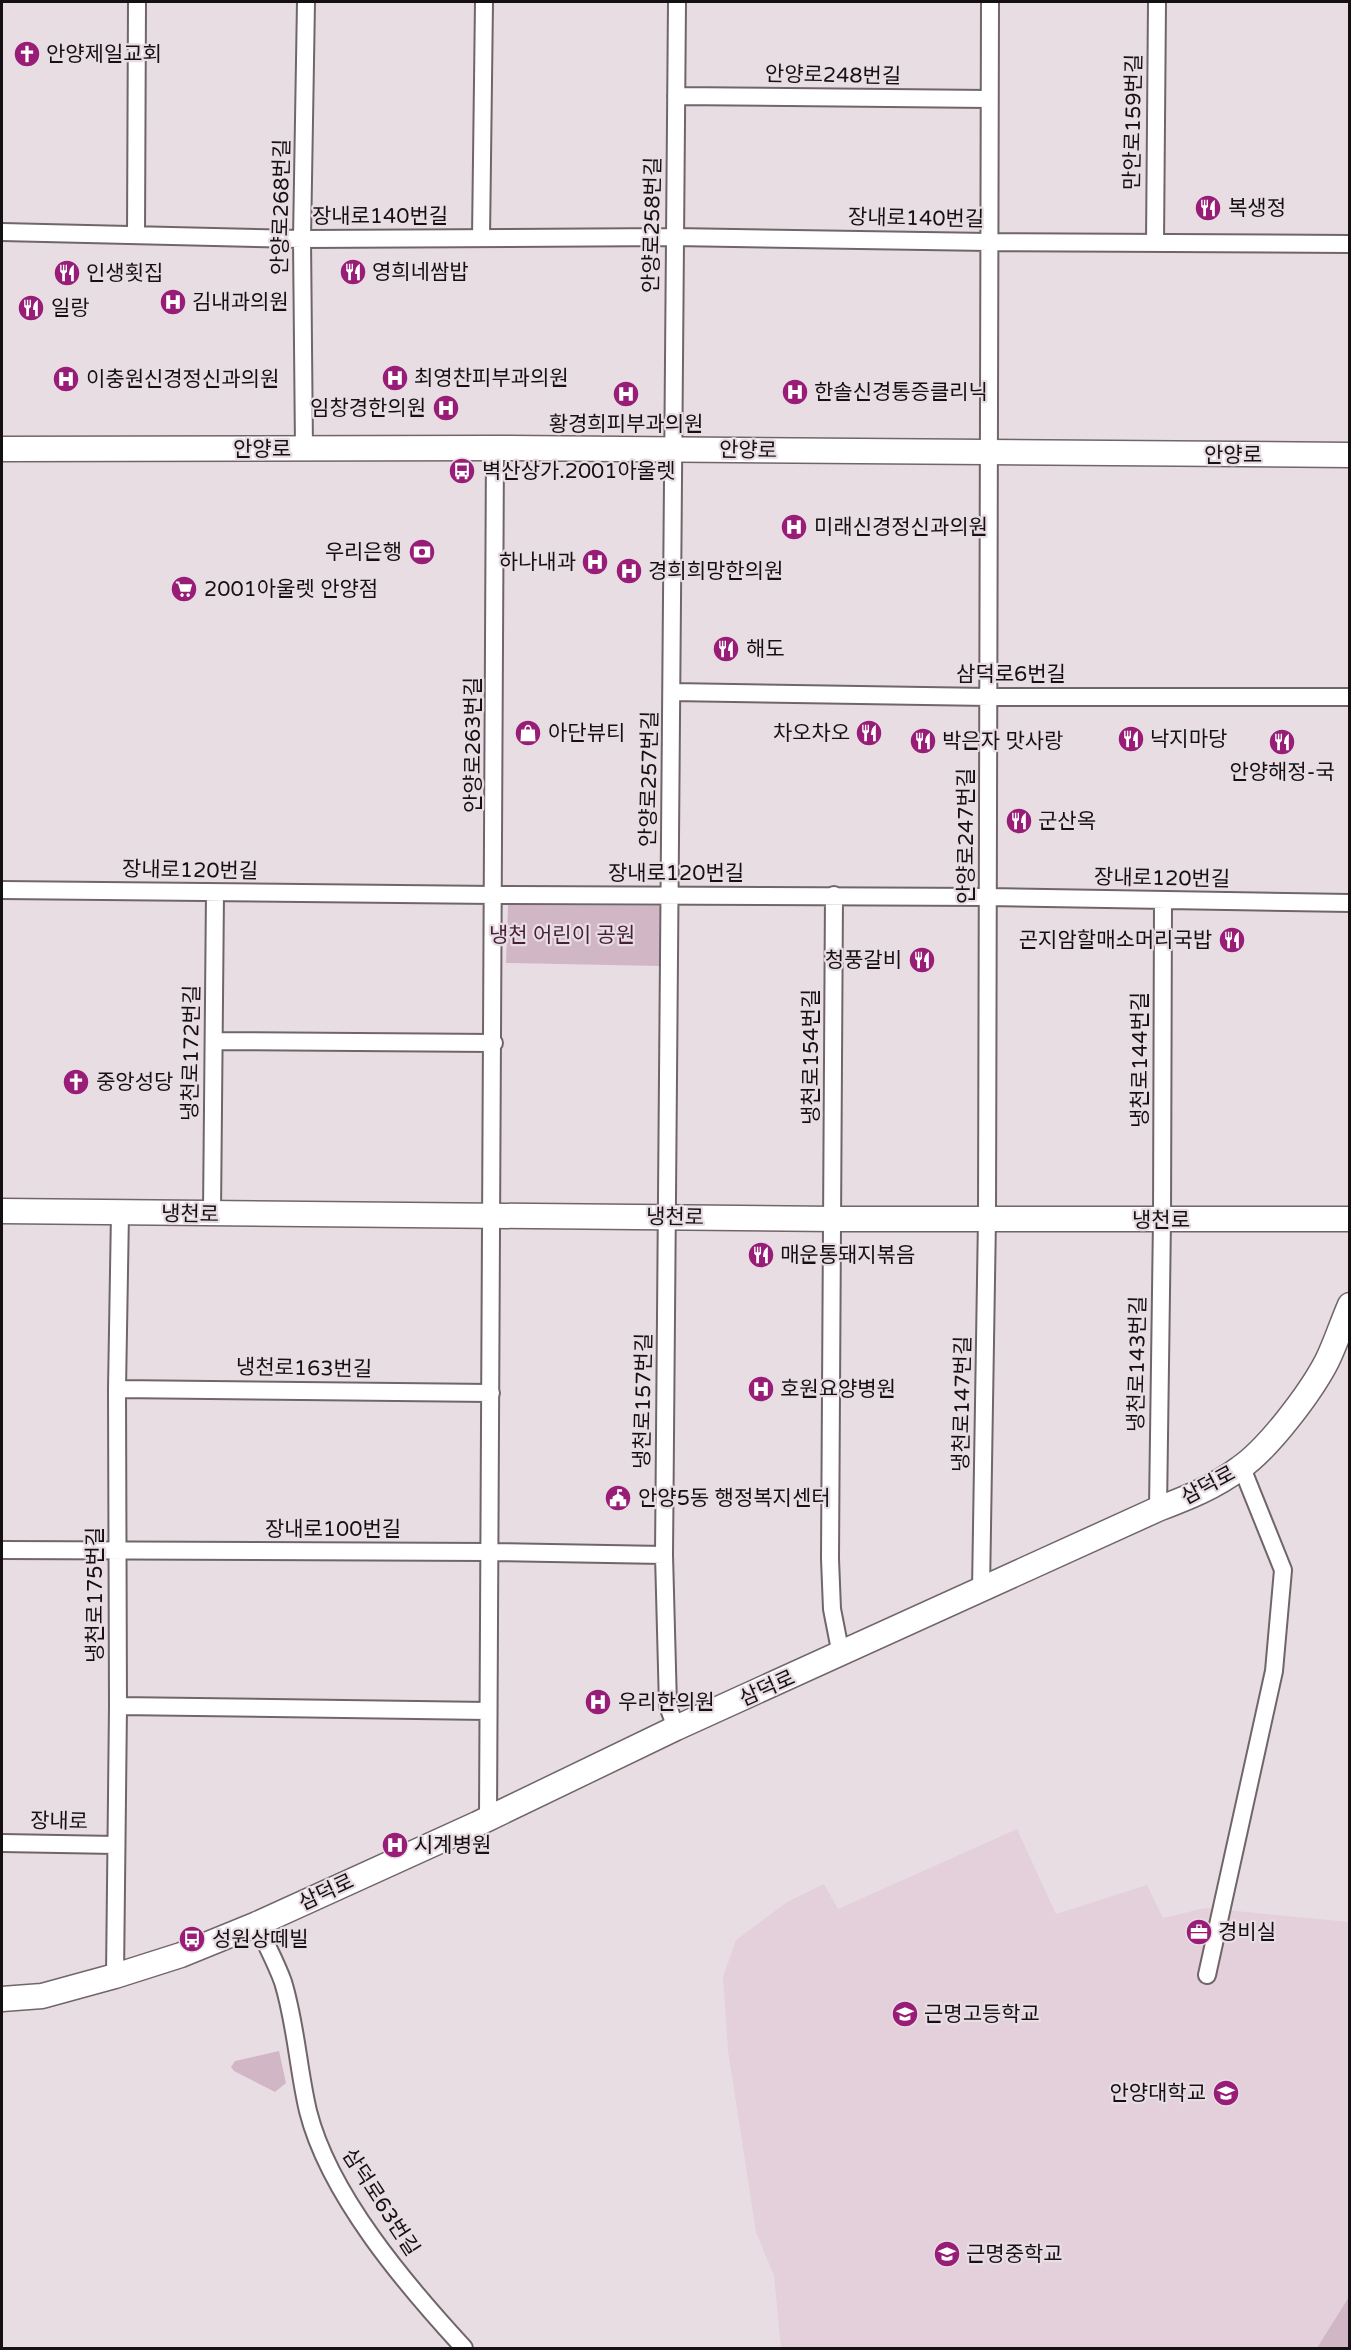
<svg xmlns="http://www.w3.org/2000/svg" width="1351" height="2350" font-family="'Varela Round','Noto Sans KR',sans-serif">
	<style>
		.built { fill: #e3d0db }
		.park { fill: #d1b6c6 }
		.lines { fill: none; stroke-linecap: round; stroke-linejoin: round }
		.street-casing { stroke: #6f656b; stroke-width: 20 }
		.secondary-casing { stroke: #6f656b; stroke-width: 27 }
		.street { stroke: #fff; stroke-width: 16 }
		.secondary { stroke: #fff; stroke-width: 24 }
		.labels { text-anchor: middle; stroke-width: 4.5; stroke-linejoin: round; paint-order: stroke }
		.poi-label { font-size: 21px; fill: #151113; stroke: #e9dde4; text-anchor: start }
		.street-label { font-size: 21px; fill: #151113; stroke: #e9dde4 }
		.park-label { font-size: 21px; fill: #461f39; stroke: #e9dde4 }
	</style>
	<rect width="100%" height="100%" fill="#e9dde4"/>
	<path class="built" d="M 1017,1829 L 1056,1914 L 1147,1885 L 1163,1918 L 1205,1908 L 1349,1922 L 1349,2348 L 781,2348 L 774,2276 L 756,2232 L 728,2051 L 723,1977 L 736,1940 L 787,1902 L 824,1884 L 838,1909 Z"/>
	<path class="park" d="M 508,905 L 663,906 L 661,966 L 506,963 Z
		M 279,2051 L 286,2083 L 275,2092 L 234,2071 L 231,2067 L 235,2061 Z
		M 1349,2297 L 1349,2348 L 1317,2348 Z"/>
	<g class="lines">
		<defs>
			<path id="street" d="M 676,96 L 989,99
				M 2,232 L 302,239 L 674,237 L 989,242 L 1350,244
				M 136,235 L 137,2
				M 481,238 L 484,2
				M 1155,243 L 1157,2
				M 304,449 L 302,239 L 306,2
				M 672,692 L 989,697 L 1350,697
				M 2,890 L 495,895 L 988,897 L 1350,903
				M 834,895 L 830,1559 L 832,1609 L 841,1655
				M 215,1041 L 494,1043
				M 212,1214 L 215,893
				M 117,1389 L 491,1393
				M 1158,1509 L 1162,1220 L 1163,900
				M 2,1550 L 491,1552 L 664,1555
				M 981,1590 L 987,1218 L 990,2
				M 118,1706 L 488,1711
				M 676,1728 L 668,1706 L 664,1555 L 677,2
				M 488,1817 C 489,1361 496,905 495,448
				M 2,1843 L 116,1845
				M 257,1924 C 265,1943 276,1962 283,1982 C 296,2024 298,2069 308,2111 C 329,2195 406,2285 464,2348
				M 1207,1975 L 1274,1671 L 1283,1570 L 1242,1468
				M 115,1976 L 118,1706 L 117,1389 L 120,1213"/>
			<path id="secondary" d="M 2,449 L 495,448 L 1350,455
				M 2,1211 L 833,1219 L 1350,1219
				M 2,1999 L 42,1996 L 115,1976 L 181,1955 L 257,1924 L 477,1824 L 676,1728 L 1158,1509 C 1187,1498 1215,1487 1240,1468 C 1269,1448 1311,1392 1327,1361 C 1336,1343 1342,1323 1350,1305"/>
		</defs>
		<use href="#street" class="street-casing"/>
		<use href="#secondary" class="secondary-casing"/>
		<use href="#street" class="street"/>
		<use href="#secondary" class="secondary"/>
	</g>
	<defs>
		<symbol id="church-disc" viewBox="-11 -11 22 22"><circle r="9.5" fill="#981d77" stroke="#e9dde4"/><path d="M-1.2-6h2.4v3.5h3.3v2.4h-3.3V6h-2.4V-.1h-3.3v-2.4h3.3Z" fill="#fff"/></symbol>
		<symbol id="restaurant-disc" viewBox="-11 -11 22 22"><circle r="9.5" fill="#981d77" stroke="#e9dde4"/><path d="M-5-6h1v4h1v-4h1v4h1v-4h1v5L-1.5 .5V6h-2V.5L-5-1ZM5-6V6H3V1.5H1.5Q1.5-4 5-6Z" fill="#fff"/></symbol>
		<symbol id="hospital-disc" viewBox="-11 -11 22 22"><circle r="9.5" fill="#981d77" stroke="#e9dde4"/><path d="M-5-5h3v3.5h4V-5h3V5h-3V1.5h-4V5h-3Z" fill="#fff"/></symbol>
		<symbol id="bus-disc" viewBox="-11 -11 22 22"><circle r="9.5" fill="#981d77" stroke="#e9dde4"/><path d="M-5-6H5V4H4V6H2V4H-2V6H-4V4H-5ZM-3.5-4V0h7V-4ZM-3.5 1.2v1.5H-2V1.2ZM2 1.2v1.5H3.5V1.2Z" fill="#fff"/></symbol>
		<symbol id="bank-disc" viewBox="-11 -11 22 22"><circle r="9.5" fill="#981d77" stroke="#e9dde4"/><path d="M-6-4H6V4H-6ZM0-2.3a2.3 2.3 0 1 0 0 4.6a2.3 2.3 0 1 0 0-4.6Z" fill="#fff"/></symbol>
		<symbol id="supermarket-disc" viewBox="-11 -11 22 22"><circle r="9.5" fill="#981d77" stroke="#e9dde4"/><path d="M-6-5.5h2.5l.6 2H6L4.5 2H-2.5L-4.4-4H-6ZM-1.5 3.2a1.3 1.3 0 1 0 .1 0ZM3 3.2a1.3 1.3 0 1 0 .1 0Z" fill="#fff"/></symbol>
		<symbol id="shop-disc" viewBox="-11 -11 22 22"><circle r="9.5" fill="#981d77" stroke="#e9dde4"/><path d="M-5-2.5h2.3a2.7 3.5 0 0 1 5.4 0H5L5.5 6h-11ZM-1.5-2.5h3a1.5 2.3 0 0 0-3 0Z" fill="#fff"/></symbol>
		<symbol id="civic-disc" viewBox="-11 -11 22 22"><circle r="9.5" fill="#981d77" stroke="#e9dde4"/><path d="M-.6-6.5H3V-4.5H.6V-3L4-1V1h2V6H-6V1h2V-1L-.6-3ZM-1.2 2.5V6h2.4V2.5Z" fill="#fff"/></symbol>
		<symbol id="office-disc" viewBox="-11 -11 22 22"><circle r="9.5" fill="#981d77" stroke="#e9dde4"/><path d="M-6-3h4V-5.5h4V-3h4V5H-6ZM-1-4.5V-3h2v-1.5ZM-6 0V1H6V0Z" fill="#fff"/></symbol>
		<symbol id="school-disc" viewBox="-11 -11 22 22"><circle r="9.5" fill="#981d77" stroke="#e9dde4"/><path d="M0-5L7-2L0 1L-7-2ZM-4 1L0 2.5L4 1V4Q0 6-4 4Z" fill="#fff"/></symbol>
		<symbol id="university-disc" viewBox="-11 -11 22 22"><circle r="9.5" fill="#981d77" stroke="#e9dde4"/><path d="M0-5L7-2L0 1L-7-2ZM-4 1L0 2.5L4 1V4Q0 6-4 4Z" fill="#fff"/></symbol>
	</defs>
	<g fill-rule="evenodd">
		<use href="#church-disc" x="12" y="39" width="30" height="30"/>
		<use href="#restaurant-disc" x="1193" y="193" width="30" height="30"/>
		<use href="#restaurant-disc" x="338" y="257" width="30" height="30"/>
		<use href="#restaurant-disc" x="52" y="258" width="30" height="30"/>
		<use href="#hospital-disc" x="158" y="287" width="30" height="30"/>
		<use href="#restaurant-disc" x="16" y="293" width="30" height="30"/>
		<use href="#hospital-disc" x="380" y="363" width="30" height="30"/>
		<use href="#hospital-disc" x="51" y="364" width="30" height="30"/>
		<use href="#hospital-disc" x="780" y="377" width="30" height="30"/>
		<use href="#hospital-disc" x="611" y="379" width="30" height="30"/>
		<use href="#hospital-disc" x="431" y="393" width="30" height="30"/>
		<use href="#bus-disc" x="447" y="456" width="30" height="30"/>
		<use href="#hospital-disc" x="779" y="512" width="30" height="30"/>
		<use href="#bank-disc" x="407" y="537" width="30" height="30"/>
		<use href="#hospital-disc" x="580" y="547" width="30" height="30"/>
		<use href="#hospital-disc" x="614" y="556" width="30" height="30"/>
		<use href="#supermarket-disc" x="169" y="574" width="30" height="30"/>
		<use href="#restaurant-disc" x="711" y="634" width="30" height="30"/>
		<use href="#shop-disc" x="513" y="718" width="30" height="30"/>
		<use href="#restaurant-disc" x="854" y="718" width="30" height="30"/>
		<use href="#restaurant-disc" x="1116" y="724" width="30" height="30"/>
		<use href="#restaurant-disc" x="908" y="726" width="30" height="30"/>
		<use href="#restaurant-disc" x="1267" y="727" width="30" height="30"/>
		<use href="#restaurant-disc" x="1004" y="806" width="30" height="30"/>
		<use href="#restaurant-disc" x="1217" y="925" width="30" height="30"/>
		<use href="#restaurant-disc" x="907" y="945" width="30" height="30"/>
		<use href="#church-disc" x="61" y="1067" width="30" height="30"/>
		<use href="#restaurant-disc" x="746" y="1240" width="30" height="30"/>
		<use href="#hospital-disc" x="746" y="1374" width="30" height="30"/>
		<use href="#civic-disc" x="603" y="1483" width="30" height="30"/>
		<use href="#hospital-disc" x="583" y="1687" width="30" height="30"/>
		<use href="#hospital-disc" x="380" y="1830" width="30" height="30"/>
		<use href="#office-disc" x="1184" y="1917" width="30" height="30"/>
		<use href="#bus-disc" x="177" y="1924" width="30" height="30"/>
		<use href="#school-disc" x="890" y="1999" width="30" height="30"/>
		<use href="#university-disc" x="1211" y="2078" width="30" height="30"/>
		<use href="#school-disc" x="932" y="2239" width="30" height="30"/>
	</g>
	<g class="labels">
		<g class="poi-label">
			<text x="46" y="61">안양제일교회</text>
			<text x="1228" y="215">복생정</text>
			<text x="372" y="279">영희네쌈밥</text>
			<text x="86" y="280">인생횟집</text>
			<text x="192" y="309">김내과의원</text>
			<text x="51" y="315">일랑</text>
			<text x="414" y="385">최영찬피부과의원</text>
			<text x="86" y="386">이충원신경정신과의원</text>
			<text x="814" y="399">한솔신경통증클리닉</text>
			<text x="426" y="415" text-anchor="end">임창경한의원</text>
			<text x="626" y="431" text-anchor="middle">황경희피부과의원</text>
			<text x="482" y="478">벽산상가.2001아울렛</text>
			<text x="814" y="534">미래신경정신과의원</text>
			<text x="402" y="559" text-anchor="end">우리은행</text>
			<text x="576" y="569" text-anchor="end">하나내과</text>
			<text x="648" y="578">경희희망한의원</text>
			<text x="204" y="596">2001아울렛 안양점</text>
			<text x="746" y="656">해도</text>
			<text x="548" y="740">아단뷰티</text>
			<text x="850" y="740" text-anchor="end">차오차오</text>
			<text x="1150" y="746">낙지마당</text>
			<text x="942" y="748">박은자 맛사랑</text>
			<text x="1282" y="779" text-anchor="middle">안양해정-국</text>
			<text x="1038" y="828">군산옥</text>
			<text x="1212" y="947" text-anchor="end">곤지암할매소머리국밥</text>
			<text x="902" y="967" text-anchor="end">청풍갈비</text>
			<text x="96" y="1089">중앙성당</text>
			<text x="780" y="1262">매운통돼지볶음</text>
			<text x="780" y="1396">호원요양병원</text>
			<text x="638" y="1505">안양5동 행정복지센터</text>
			<text x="618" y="1709">우리한의원</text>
			<text x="414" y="1852">시계병원</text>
			<text x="1218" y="1939">경비실</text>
			<text x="212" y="1946">성원상떼빌</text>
			<text x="924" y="2021">근명고등학교</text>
			<text x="1206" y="2100" text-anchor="end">안양대학교</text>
			<text x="966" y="2261">근명중학교</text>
		</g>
		<g class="street-label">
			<text transform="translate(833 75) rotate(1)" y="7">안양로248번길</text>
			<text transform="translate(1133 122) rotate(-89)" y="7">만안로159번길</text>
			<text transform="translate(281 207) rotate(-89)" y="7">안양로268번길</text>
			<text x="380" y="223">장내로140번길</text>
			<text transform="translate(916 218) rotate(1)" y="7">장내로140번길</text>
			<text transform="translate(652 225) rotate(-89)" y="7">안양로258번길</text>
			<text x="262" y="456">안양로</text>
			<text transform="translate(748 450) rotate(1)" y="7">안양로</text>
			<text x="1233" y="462">안양로</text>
			<text x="1011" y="681">삼덕로6번길</text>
			<text transform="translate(473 745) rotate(-90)" y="7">안양로263번길</text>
			<text transform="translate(649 779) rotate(-89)" y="7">안양로257번길</text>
			<text transform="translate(966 836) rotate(-90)" y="7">안양로247번길</text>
			<text transform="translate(190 870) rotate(1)" y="7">장내로120번길</text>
			<text x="676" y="880">장내로120번길</text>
			<text transform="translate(1162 878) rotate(1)" y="7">장내로120번길</text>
			<text transform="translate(191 1053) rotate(-89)" y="7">냉천로172번길</text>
			<text transform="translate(811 1057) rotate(-90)" y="7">냉천로154번길</text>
			<text transform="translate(1140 1060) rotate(-90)" y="7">냉천로144번길</text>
			<text transform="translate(190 1214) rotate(1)" y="7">냉천로</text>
			<text transform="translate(675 1217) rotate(1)" y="7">냉천로</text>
			<text x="1161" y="1227">냉천로</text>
			<text transform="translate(1137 1364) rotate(-89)" y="7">냉천로143번길</text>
			<text transform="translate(304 1368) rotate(1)" y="7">냉천로163번길</text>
			<text transform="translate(643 1401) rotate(-89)" y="7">냉천로157번길</text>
			<text transform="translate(962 1404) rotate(-89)" y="7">냉천로147번길</text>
			<text transform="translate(1208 1485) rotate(-28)" y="7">삼덕로</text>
			<text x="333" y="1536">장내로100번길</text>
			<text transform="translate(95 1595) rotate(-90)" y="7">냉천로175번길</text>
			<text transform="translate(767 1688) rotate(-24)" y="7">삼덕로</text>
			<text transform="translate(59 1821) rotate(1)" y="7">장내로</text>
			<text transform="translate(326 1892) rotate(-25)" y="7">삼덕로</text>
			<text transform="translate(381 2202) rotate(57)" y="7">삼덕로63번길</text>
		</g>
		<g class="park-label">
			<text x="562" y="942">냉천 어린이 공원</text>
		</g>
	</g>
	<rect width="1351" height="2350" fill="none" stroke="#151113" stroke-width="6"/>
</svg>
